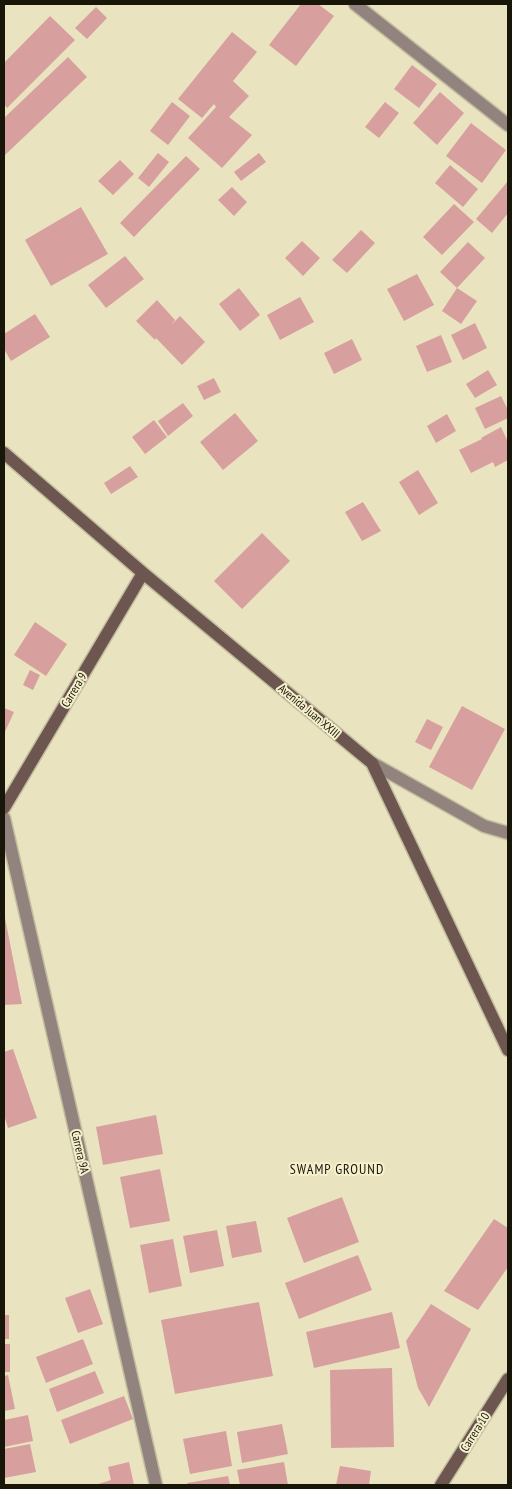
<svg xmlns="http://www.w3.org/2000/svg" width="512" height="1489" font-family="'PT Sans Narrow',sans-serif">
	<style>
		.building { fill: #d7a09f }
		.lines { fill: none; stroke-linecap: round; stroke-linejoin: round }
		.street-casing { stroke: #c3be9f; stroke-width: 15 }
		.secondary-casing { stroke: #c3be9f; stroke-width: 15 }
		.street { stroke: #93837e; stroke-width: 12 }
		.secondary { stroke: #6d564f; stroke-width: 12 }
		.labels { text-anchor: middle; stroke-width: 4; stroke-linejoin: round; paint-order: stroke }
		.street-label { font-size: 12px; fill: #181609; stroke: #f6f0cd }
		.neighbourhood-label { font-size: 14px; letter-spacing: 1px; fill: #181609; stroke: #f6f0cd }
	</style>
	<rect width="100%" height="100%" fill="#e9e3c0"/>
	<path class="building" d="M 301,4 L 318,4 L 334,16 L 296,66 L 269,45 Z
		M 96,7 L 107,18 L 87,39 L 75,28 Z
		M 50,16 L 75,40 L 7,108 L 4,104 L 4,63 Z
		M 232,32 L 257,52 L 233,81 L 249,96 L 229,117 L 252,135 L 222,168 L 188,138 L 216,107 L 214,104 L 202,118 L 178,99 Z
		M 68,57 L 87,77 L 4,156 L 4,118 Z
		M 412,65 L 437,84 L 419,108 L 394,89 Z
		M 440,92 L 464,113 L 437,145 L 413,123 Z
		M 172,102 L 190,116 L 168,145 L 150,131 Z
		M 385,102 L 399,113 L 379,138 L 365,127 Z
		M 471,123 L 506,150 L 482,183 L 446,156 Z
		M 158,153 L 169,162 L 149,187 L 138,178 Z
		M 259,153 L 266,162 L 241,181 L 234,172 Z
		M 186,156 L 200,169 L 134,237 L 120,223 Z
		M 120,160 L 134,174 L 113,195 L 98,181 Z
		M 450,165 L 478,189 L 463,207 L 435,183 Z
		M 508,181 L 508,213 L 492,233 L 476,219 Z
		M 232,187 L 247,202 L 234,216 L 218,200 Z
		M 454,204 L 474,222 L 442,255 L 423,237 Z
		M 81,207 L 108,254 L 51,286 L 25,240 Z
		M 361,230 L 375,243 L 347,273 L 332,260 Z
		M 302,241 L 320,258 L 303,276 L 285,258 Z
		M 468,242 L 485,258 L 457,288 L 440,272 Z
		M 125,256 L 144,279 L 106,308 L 88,285 Z
		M 417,274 L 434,305 L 404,321 L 387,289 Z
		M 239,288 L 260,315 L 240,331 L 219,304 Z
		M 457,288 L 477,301 L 461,324 L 442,311 Z
		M 300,297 L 314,322 L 280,340 L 267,315 Z
		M 157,300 L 175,320 L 171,325 L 180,316 L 205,342 L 182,365 L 156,338 L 155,340 L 136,321 Z
		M 35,314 L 50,337 L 11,361 L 4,349 L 4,334 Z
		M 475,323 L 487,348 L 463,360 L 451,335 Z
		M 441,335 L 452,362 L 427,372 L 416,346 Z
		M 352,339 L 362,360 L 334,374 L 324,353 Z
		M 488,370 L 497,385 L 475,398 L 466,384 Z
		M 214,378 L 221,392 L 204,400 L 197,386 Z
		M 501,396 L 508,410 L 508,418 L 485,429 L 475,408 Z
		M 183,403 L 193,416 L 168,436 L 158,421 Z
		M 235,413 L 258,441 L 223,470 L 200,442 Z
		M 447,414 L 456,431 L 436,443 L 427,426 Z
		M 154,420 L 167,437 L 145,454 L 132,437 Z
		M 501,427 L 508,442 L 508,460 L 495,467 L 493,462 L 471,473 L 459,450 L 482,439 L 481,438 Z
		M 130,466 L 138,477 L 111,494 L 104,483 Z
		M 418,470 L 438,503 L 419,515 L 399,482 Z
		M 363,502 L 381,531 L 362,541 L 345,512 Z
		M 262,533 L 290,561 L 242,609 L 214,581 Z
		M 35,622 L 67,644 L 46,676 L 14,655 Z
		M 30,670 L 40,675 L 33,690 L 23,685 Z
		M 462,706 L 505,729 L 472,790 L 429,767 Z
		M 4,708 L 14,712 L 4,734 Z
		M 427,719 L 443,727 L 431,750 L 415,742 Z
		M 5,918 L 22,1004 L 4,1005 Z
		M 13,1049 L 37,1118 L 8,1128 L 4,1115 L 4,1052 Z
		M 156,1115 L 163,1154 L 103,1165 L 96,1127 Z
		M 160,1169 L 170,1221 L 130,1228 L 120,1177 Z
		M 342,1197 L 359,1242 L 304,1263 L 287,1218 Z
		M 494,1219 L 508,1228 L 508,1267 L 478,1310 L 444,1291 Z
		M 256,1221 L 262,1252 L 232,1258 L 226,1226 Z
		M 217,1230 L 224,1266 L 190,1273 L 183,1236 Z
		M 173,1239 L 182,1286 L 149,1293 L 140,1245 Z
		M 358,1255 L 372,1290 L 299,1319 L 285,1283 Z
		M 90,1289 L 103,1324 L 78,1333 L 65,1298 Z
		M 259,1302 L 273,1376 L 175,1394 L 161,1320 Z
		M 431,1304 L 471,1329 L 429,1407 L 418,1388 L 406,1341 Z
		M 392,1312 L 400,1348 L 314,1368 L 306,1332 Z
		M 4,1315 L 9,1315 L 9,1339 L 4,1339 Z
		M 83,1339 L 93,1364 L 46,1383 L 36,1357 Z
		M 4,1344 L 10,1344 L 10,1372 L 4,1372 Z
		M 392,1368 L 394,1447 L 331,1448 L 330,1370 Z
		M 95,1371 L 104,1393 L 57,1412 L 49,1389 Z
		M 8,1375 L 15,1409 L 4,1411 L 4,1376 Z
		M 124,1396 L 133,1419 L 70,1444 L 61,1420 Z
		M 28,1415 L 33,1441 L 4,1447 L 4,1420 Z
		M 282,1424 L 288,1454 L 242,1463 L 237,1432 Z
		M 226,1431 L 232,1466 L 190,1474 L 183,1439 Z
		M 30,1444 L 36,1472 L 4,1478 L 4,1449 Z
		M 129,1462 L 134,1485 L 95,1485 L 111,1480 L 108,1467 Z
		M 284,1462 L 288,1485 L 240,1485 L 237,1470 Z
		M 340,1466 L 371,1471 L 369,1485 L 336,1485 Z
		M 228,1476 L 230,1485 L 188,1485 L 187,1483 Z"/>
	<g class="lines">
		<defs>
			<path id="street" d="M 355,4 L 508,125
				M 372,763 L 484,826 L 508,833
				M 4,818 L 156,1485"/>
			<path id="secondary" d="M 4,453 L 143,573 L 372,763 L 508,1050
				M 4,808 L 143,573
				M 441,1485 L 508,1379"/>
		</defs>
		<use href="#street" class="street-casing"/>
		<use href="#secondary" class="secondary-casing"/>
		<use href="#street" class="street"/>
		<use href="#secondary" class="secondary"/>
	</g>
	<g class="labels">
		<g class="street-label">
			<text transform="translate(74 690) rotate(-59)" y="4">Carrera 9</text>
			<text transform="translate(309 711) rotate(40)" y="4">Avenida Juan XXIII</text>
			<text transform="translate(80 1152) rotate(77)" y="4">Carrera 9A</text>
			<text transform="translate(475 1432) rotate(-58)" y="4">Carrera 10</text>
		</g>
		<g class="neighbourhood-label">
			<text x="337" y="1174">SWAMP GROUND</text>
		</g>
	</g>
	<rect width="512" height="1489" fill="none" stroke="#181609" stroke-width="10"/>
</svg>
